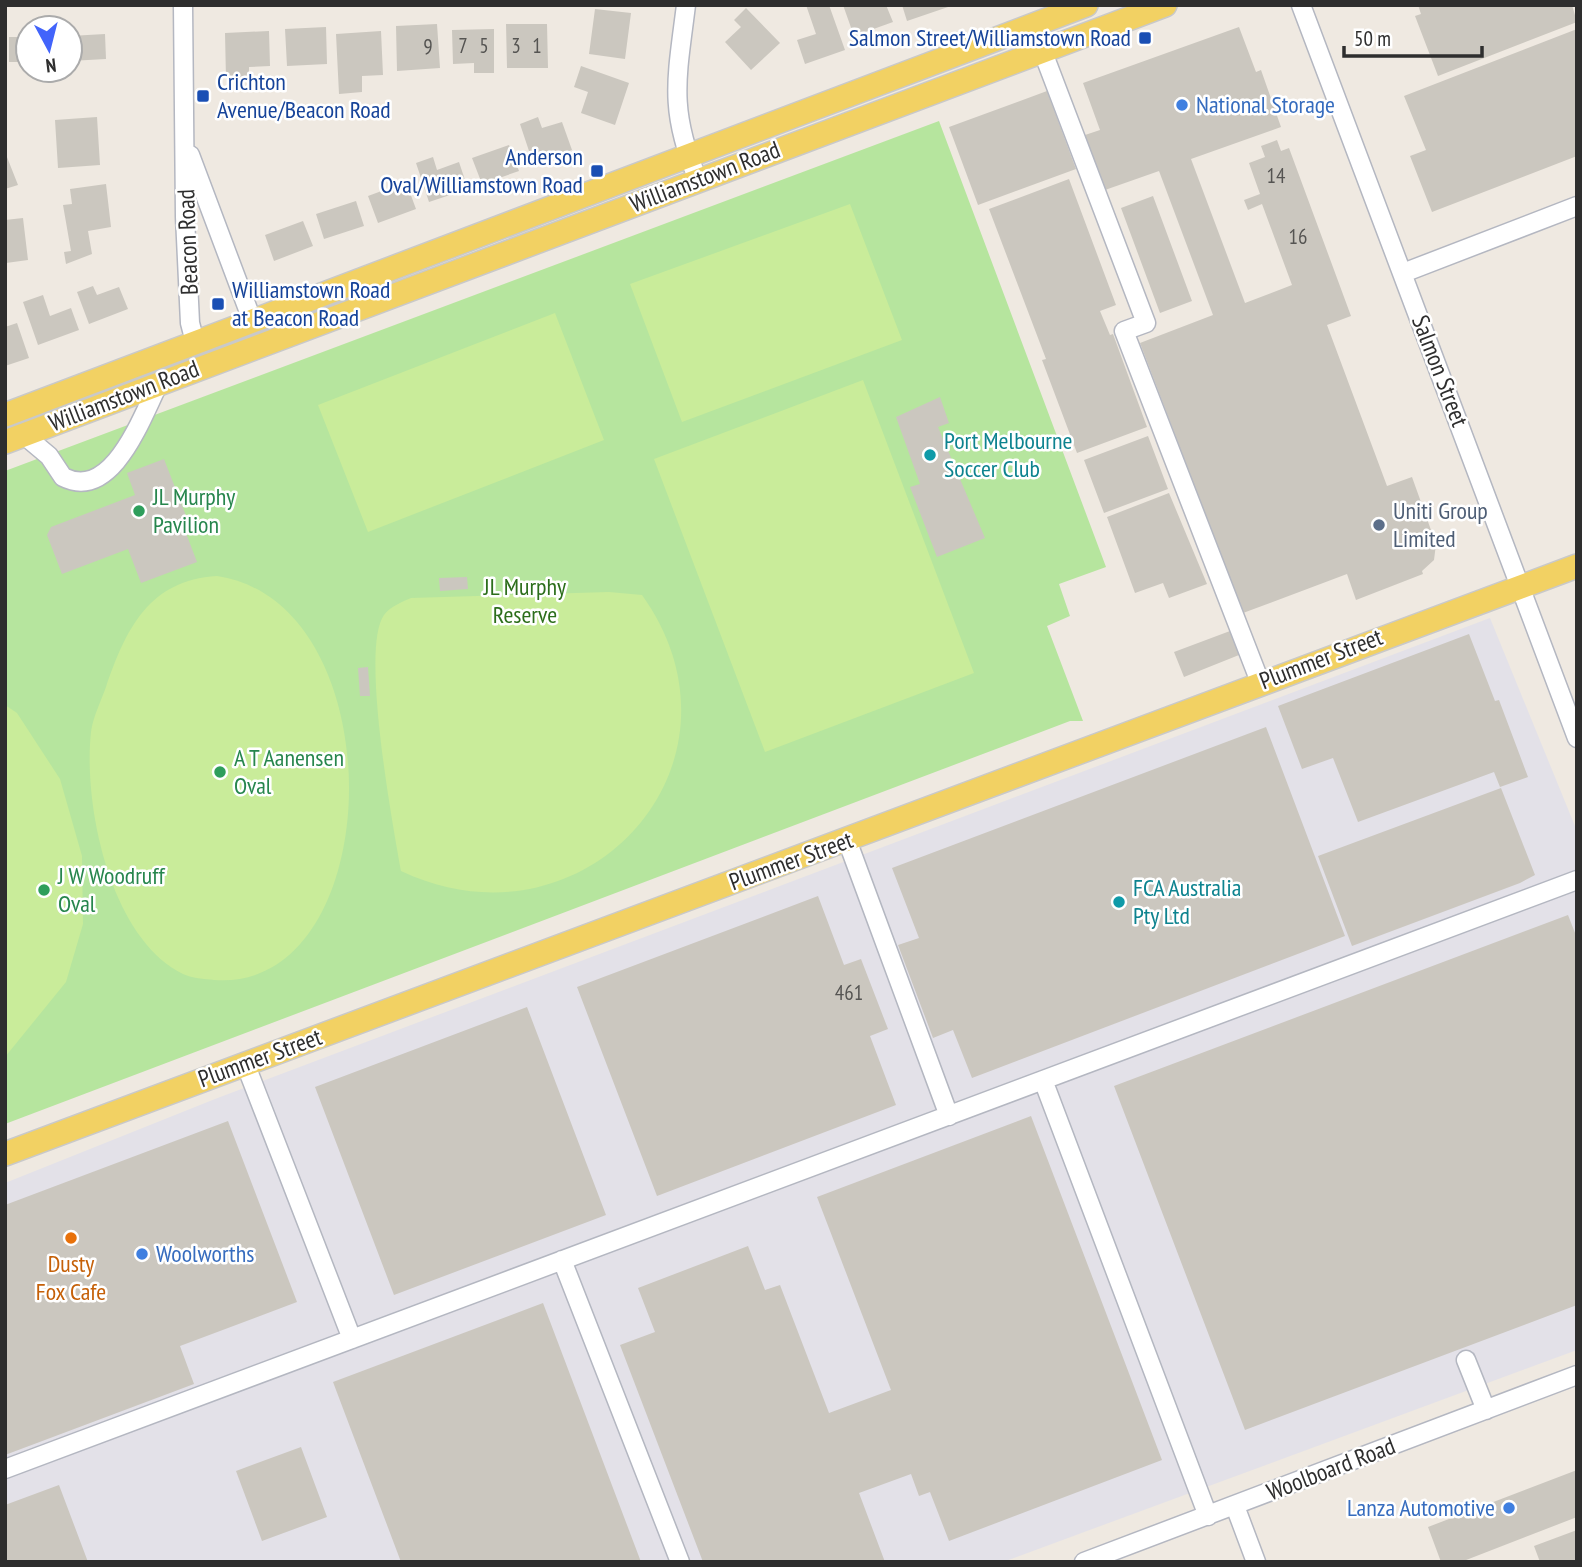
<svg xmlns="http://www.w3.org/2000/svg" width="1582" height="1567" font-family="'PT Sans Narrow',sans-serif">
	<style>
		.industrial { fill: #e3e1e8 }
		.green { fill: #b6e59e }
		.pitch { fill: #c9ec9a }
		.building { fill: #cbc7bf }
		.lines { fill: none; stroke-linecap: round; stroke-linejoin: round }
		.minor-casing { stroke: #b4b7c1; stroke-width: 21 }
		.major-casing { stroke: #c9c9c9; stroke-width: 26 }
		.minor { stroke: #fff; stroke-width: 18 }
		.major { stroke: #f2d163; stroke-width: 23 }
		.transit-dot { fill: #1a4fb4; stroke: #fff; stroke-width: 2.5 }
		.shop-dot { fill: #3f7fe0; stroke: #fff; stroke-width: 2.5 }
		.culture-dot { fill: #0f9aa8; stroke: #fff; stroke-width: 2.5 }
		.leisure-dot { fill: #2e9e5b; stroke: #fff; stroke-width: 2.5 }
		.service-dot { fill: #5c6f8a; stroke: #fff; stroke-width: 2.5 }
		.food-dot { fill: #e8710a; stroke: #fff; stroke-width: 2.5 }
		.labels { text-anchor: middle; stroke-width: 5; stroke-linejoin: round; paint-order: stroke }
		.number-label { font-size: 21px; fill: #555452 }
		.transit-label { font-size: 24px; fill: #164399; stroke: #fff; text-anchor: end }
		.shop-label { font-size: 24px; fill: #366cbe; stroke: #fff; text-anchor: start }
		.street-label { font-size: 24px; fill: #2e2e2e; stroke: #fff }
		.culture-label { font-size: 24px; fill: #0d838f; stroke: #fff; text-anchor: start }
		.leisure-label { font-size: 24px; fill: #27864d; stroke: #fff; text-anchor: start }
		.service-label { font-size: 24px; fill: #4e5e75; stroke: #fff; text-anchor: start }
		.park-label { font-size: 24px; fill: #2c6e1b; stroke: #fff }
		.food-label { font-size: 24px; fill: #c56008; stroke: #fff }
	</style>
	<rect width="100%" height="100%" fill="#efe9e1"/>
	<path class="industrial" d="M 1490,618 L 1577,831 L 1577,1350 L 1003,1562 L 5,1562 L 5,1183 L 215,1099 Z"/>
	<path class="green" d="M 939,121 L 1106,567 L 1059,584 L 1070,616 L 1047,626 L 1083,721 L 1070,721 L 5,1124 L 5,471 Z"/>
	<path class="pitch" d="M 850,204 L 902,340 L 682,422 L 630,284 Z
		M 555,313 L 604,440 L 368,532 L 318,405 Z
		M 863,380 L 974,673 L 765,752 L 654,459 Z
		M 217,576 C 398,603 389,993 214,980 C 205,979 191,978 183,974 C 110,938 83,805 91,732 C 93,717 101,701 106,687 C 126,629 149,580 217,576 Z
		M 609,592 L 642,595 C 762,763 585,958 401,871 C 393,826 360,648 384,615 C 391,606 402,602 411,598 Z
		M 5,705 L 17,713 L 60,779 L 82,856 L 83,924 L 66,982 L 5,1057 Z"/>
	<path class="building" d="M 806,5 L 829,5 L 845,50 L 805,64 L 797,40 L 816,34 Z
		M 843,5 L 886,5 L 893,22 L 854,36 Z
		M 902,5 L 951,5 L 951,6 L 907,21 Z
		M 1418,5 L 1572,5 L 1577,22 L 1438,76 L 1415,16 L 1421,14 Z
		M 746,8 L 780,43 L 751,70 L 725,42 L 741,27 L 734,20 Z
		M 595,9 L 631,13 L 625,59 L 589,54 Z
		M 437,24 L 440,68 L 397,71 L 396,26 Z
		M 506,24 L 547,24 L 548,68 L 507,68 Z
		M 326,27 L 327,64 L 287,66 L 285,29 Z
		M 1239,27 L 1256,72 L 1261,70 L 1281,127 L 1191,159 L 1245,303 L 1292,285 L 1262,204 L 1248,210 L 1244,200 L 1260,194 L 1249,163 L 1265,157 L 1261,146 L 1277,140 L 1281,151 L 1289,148 L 1351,316 L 1327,325 L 1387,486 L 1412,477 L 1436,544 L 1434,560 L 1422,571 L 1423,574 L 1356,600 L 1347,574 L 1243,613 L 1140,343 L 1213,315 L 1159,171 L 1105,190 L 1085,135 L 1100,130 L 1083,83 Z
		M 494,29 L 494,73 L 474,73 L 474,63 L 453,64 L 452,30 Z
		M 1577,29 L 1577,156 L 1432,212 L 1410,156 L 1426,150 L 1404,96 Z
		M 269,31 L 270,66 L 249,67 L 249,78 L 226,79 L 225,33 Z
		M 381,31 L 383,75 L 362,76 L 362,92 L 339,94 L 336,34 Z
		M 105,34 L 106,59 L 70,61 L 70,36 Z
		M 9,37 L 28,37 L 28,62 L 9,62 Z
		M 581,66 L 629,83 L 615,125 L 581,113 L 588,92 L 574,87 Z
		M 1047,91 L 1076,169 L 978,205 L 949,127 Z
		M 97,117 L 100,165 L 58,168 L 55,120 Z
		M 538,117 L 542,128 L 562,122 L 572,150 L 533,163 L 520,124 Z
		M 509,145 L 519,171 L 482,184 L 472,158 Z
		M 5,152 L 18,185 L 5,189 Z
		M 433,157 L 437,170 L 459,162 L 468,189 L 429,202 L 416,163 Z
		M 1069,179 L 1116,305 L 1100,311 L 1110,335 L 1113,334 L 1147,427 L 1077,453 L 1042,360 L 1046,359 L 989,209 Z
		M 406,182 L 416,209 L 378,223 L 368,196 Z
		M 106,184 L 111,227 L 88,231 L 92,254 L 66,264 L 64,252 L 71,251 L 63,205 L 72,204 L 70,189 Z
		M 1153,196 L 1192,301 L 1160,313 L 1121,208 Z
		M 356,201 L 364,226 L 324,239 L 316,214 Z
		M 23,218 L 28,260 L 6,263 L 5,220 Z
		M 303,221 L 313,246 L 274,261 L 265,235 Z
		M 93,286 L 97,295 L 119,287 L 128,309 L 89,324 L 77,292 Z
		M 43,295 L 50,316 L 71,308 L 79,330 L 38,345 L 23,302 Z
		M 17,323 L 29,358 L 5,366 L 5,327 Z
		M 940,397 L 949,423 L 938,427 L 985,538 L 937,557 L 910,487 L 920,484 L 896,417 Z
		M 1148,436 L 1168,489 L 1104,513 L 1084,460 Z
		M 164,459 L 190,526 L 184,528 L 197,562 L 141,583 L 128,549 L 62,574 L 47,535 L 51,527 L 135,495 L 127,473 Z
		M 1169,493 L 1207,584 L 1169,598 L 1163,583 L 1135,593 L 1107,517 Z
		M 467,577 L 468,589 L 440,591 L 439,578 Z
		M 1230,631 L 1239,655 L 1184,677 L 1174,652 Z
		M 1469,634 L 1495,701 L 1499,700 L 1528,777 L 1500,787 L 1494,772 L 1358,822 L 1333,758 L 1302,769 L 1278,706 Z
		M 368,667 L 370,696 L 360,696 L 358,668 Z
		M 1266,727 L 1345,936 L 972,1078 L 953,1030 L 933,1038 L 898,945 L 919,938 L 892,868 Z
		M 1501,788 L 1535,875 L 1520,883 L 1352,946 L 1318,856 Z
		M 818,896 L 844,965 L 861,959 L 888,1029 L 870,1036 L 896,1105 L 657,1196 L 577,987 Z
		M 1568,915 L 1577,938 L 1577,1305 L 1245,1430 L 1114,1086 Z
		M 527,1007 L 606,1215 L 394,1295 L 315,1087 Z
		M 1031,1116 L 1162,1460 L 949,1541 L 930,1492 L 919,1496 L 911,1474 L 859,1493 L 885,1562 L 703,1562 L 620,1345 L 655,1332 L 638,1288 L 748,1246 L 765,1290 L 780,1285 L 829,1413 L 891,1390 L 817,1197 Z
		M 228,1121 L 297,1302 L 180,1346 L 194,1384 L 5,1455 L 5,1205 Z
		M 543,1303 L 641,1562 L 401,1562 L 333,1382 Z
		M 301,1447 L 327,1517 L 262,1541 L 236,1471 Z
		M 1577,1470 L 1577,1517 L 1461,1562 L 1441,1562 L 1428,1527 Z
		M 59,1485 L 88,1562 L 5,1562 L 5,1505 Z
		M 1577,1530 L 1577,1562 L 1540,1562 L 1534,1546 Z"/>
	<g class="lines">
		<defs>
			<path id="minor" d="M 183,5 L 185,217 L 190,323 L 195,342
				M 686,5 C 677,78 668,109 698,180
				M 1301,5 L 1577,738
				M 1033,26 L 1146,323 L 1124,331 L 1260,682
				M 190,155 L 252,320
				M 1403,273 L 1577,206
				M 24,435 L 49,456 L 63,477 C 113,502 142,416 159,383
				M 847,840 L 949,1116
				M 245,1063 L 352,1339
				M 1043,1080 L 1208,1516
				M 562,1260 L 680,1562
				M 1466,1360 L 1486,1410
				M 5,1469 L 1577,880
				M 1235,1506 L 1256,1562
				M 1084,1562 L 1577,1375"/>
			<path id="major" d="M 5,415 L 1086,5
				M 5,442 L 1165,5
				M 5,1154 L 1577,566"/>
		</defs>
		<use href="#minor" class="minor-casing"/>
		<use href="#major" class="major-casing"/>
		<use href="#minor" class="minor"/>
		<use href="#major" class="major"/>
	</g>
	<g class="transit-dot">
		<rect x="1138" y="31" width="14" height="14" rx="3.5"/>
		<rect x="196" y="89" width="14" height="14" rx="3.5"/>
		<rect x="590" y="164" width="14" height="14" rx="3.5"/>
		<rect x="211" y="297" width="14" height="14" rx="3.5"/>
	</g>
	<g class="shop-dot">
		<circle cx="1182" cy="105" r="7"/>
		<circle cx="142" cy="1254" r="7"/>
		<circle cx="1509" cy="1508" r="7"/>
	</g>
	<g class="culture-dot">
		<circle cx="930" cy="455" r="7"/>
		<circle cx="1119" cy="902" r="7"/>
	</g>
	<g class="leisure-dot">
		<circle cx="139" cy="511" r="7"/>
		<circle cx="220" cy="772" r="7"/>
		<circle cx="44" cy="890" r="7"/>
	</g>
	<circle class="service-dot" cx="1379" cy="525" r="7"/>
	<circle class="food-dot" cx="71" cy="1238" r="7"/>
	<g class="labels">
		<g class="number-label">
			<text x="463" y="53">7</text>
			<text x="484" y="53">5</text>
			<text x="516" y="53">3</text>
			<text x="537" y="53">1</text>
			<text x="428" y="54">9</text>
			<text x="1276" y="183">14</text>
			<text x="1298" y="244">16</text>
			<text x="849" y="1000">461</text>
		</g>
		<g class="transit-label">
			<text x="1131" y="46">Salmon Street/Williamstown Road</text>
			<text x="217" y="90" text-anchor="start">Crichton<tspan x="217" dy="28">Avenue/Beacon Road</tspan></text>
			<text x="583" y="165">Anderson<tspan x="583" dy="28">Oval/Williamstown Road</tspan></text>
			<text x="232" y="298" text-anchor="start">Williamstown Road<tspan x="232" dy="28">at Beacon Road</tspan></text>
		</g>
		<g class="shop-label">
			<text x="1196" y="113">National Storage</text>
			<text x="156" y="1262">Woolworths</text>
			<text x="1495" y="1516" text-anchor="end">Lanza Automotive</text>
		</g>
		<g class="street-label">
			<text transform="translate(705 177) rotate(-21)" y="8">Williamstown Road</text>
			<text transform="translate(188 242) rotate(-92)" y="8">Beacon Road</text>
			<text transform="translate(1440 371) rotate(69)" y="8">Salmon Street</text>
			<text transform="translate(124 396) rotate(-21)" y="8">Williamstown Road</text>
			<text transform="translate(1321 659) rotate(-21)" y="8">Plummer Street</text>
			<text transform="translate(791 861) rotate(-20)" y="8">Plummer Street</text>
			<text transform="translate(260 1058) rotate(-20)" y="8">Plummer Street</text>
			<text transform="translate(1331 1469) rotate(-21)" y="8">Woolboard Road</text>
		</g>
		<g class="culture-label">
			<text x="944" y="449">Port Melbourne<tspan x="944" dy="28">Soccer Club</tspan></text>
			<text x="1133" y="896">FCA Australia<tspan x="1133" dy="28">Pty Ltd</tspan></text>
		</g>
		<g class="leisure-label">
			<text x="153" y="505">JL Murphy<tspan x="153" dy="28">Pavilion</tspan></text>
			<text x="234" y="766">A T Aanensen<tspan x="234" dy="28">Oval</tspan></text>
			<text x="58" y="884">J W Woodruff<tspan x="58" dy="28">Oval</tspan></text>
		</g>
		<g class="service-label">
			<text x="1393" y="519">Uniti Group<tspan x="1393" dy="28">Limited</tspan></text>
		</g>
		<g class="park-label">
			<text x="525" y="595">JL Murphy<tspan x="525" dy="28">Reserve</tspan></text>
		</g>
		<g class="food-label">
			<text x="71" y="1272">Dusty<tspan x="71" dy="28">Fox Cafe</tspan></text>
		</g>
	</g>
	<rect width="1582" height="1567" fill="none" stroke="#2e2e2e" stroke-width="14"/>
	<g transform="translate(49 49) rotate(173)"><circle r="33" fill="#ffffff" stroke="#ababab" stroke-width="2"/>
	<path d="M0-5L12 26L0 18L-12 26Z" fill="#4264fb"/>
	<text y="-10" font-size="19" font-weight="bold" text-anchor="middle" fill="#2e2e2e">N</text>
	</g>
	<path d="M1344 46v10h138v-10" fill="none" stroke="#2e2e2e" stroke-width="3.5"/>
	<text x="1354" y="46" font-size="21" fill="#2e2e2e" stroke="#ffffff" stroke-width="5" paint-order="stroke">50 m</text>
</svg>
